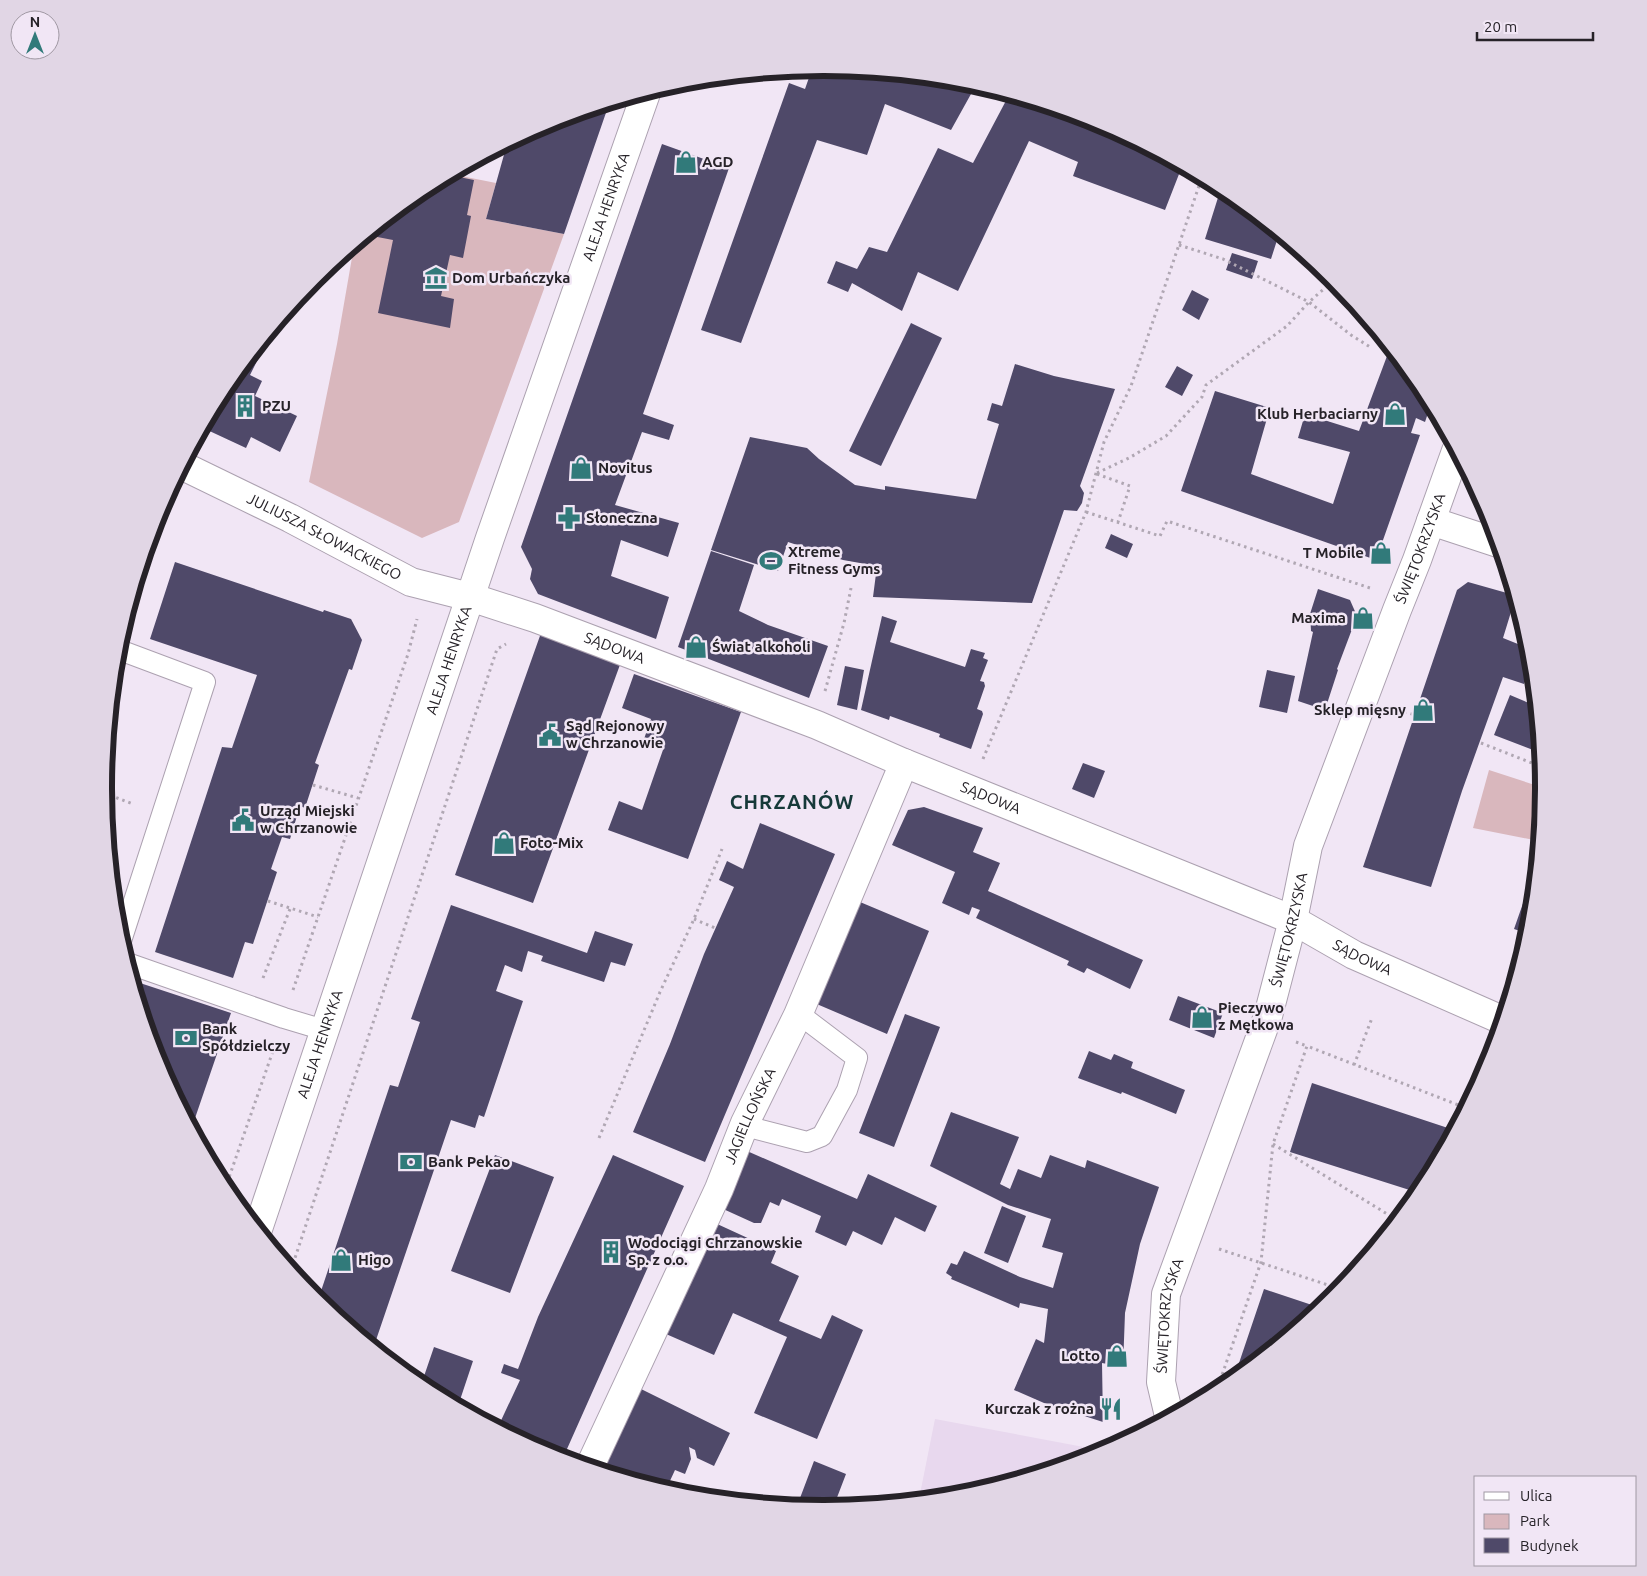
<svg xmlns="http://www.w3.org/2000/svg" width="1647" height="1576" font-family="Ubuntu,sans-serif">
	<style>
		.built { fill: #e8d8ee }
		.green { fill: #d9b7bd }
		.building { fill: #4f4969 }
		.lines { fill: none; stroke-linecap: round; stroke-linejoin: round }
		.lane-casing { stroke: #aca1b0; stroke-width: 22 }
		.street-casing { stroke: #aca1b0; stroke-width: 30 }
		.path { stroke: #b0a7b3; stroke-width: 3; stroke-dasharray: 2.5 4; stroke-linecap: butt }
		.lane { stroke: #fff; stroke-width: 20 }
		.street { stroke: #fff; stroke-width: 28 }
		.labels { text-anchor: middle; stroke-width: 5; stroke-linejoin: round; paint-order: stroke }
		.poi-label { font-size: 15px; font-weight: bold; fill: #262228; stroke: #f1e6f5; text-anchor: start }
		.street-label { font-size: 15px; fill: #262228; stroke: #f1e6f5 }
		.district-label { font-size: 20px; font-weight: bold; letter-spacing: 1px; fill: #163939; stroke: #f1e6f5 }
		.rim { fill: none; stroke: #262228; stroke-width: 6 }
	</style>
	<rect width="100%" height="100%" fill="#f1e6f5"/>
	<path class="built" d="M 935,1419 L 1105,1451 L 964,1495 L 919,1499 Z"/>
	<path class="green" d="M 451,174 L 496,183 L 486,219 L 564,234 L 459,522 L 422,538 L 309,482 L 337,344 L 354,246 L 423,189 Z
		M 1489,770 L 1544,788 L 1539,841 L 1473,828 Z"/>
	<path class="building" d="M 824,68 L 964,81 L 976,85 L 951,130 L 885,104 L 867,155 L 817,140 L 741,343 L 701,330 L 789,83 L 805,89 L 812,69 Z
		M 1009,95 L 1099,122 L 1152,150 L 1150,156 L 1181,169 L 1165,210 L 1073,176 L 1078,162 L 1029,141 L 958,291 L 918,272 L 902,311 L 852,283 L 848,292 L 827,283 L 836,261 L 857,269 L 869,247 L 887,252 L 938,148 L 973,163 Z
		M 609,104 L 564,234 L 486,219 L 507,144 L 548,122 Z
		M 662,144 L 729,168 L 643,414 L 674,425 L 669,440 L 642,432 L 615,505 L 679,523 L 668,557 L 621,540 L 611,576 L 669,597 L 656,639 L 538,594 L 530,579 L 532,569 L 521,547 Z
		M 449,175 L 474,180 L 467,215 L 471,216 L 463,258 L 450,255 L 441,296 L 454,299 L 450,328 L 378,313 L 393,240 L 367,235 L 423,189 Z
		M 1221,188 L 1279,234 L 1271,259 L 1205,239 Z
		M 1232,253 L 1258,261 L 1252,279 L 1226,270 Z
		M 1192,290 L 1209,299 L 1199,320 L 1182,310 Z
		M 911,323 L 942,338 L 881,466 L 849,451 Z
		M 1390,348 L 1423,388 L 1431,404 L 1425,422 L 1416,418 L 1411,433 L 1420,435 L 1376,560 L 1181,491 L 1215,391 L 1270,408 L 1251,474 L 1333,504 L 1350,452 L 1298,438 L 1305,414 L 1359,431 Z
		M 252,354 L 259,357 L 250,375 L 262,381 L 255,396 L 297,416 L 280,452 L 251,437 L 246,448 L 203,428 L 225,387 Z
		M 1015,364 L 1054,376 L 1115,389 L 1080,486 L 1084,493 L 1082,503 L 1077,511 L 1064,510 L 1032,603 L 873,597 L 877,566 L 843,560 L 788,542 L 778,571 L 711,550 L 750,437 L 807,448 L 819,459 L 855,485 L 885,490 L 885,486 L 976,499 L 999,424 L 987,420 L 992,403 L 1002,406 Z
		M 1177,366 L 1193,375 L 1182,396 L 1165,387 Z
		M 1111,534 L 1133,544 L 1127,558 L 1105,548 Z
		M 711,551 L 754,565 L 739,611 L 768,625 L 828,646 L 809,698 L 678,647 Z
		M 175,562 L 323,612 L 324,610 L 351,619 L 362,640 L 352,670 L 349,669 L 315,763 L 319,765 L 305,808 L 300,806 L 290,839 L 282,837 L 271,869 L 277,872 L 253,944 L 245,942 L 233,978 L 155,952 L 222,747 L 232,748 L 257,675 L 150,639 Z
		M 1468,582 L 1514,595 L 1515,599 L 1503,638 L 1530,649 L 1532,662 L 1524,684 L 1503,677 L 1462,791 L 1431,887 L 1363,867 L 1457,590 Z
		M 1318,589 L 1350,600 L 1357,616 L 1337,669 L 1338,670 L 1325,710 L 1298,701 L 1313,632 L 1311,631 L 1310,614 Z
		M 882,616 L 897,621 L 890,642 L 965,667 L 971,649 L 985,653 L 983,658 L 988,660 L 980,681 L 984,682 L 985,686 L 977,709 L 982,711 L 983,714 L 971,749 L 939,737 L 940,734 L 890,716 L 889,720 L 861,710 Z
		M 541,633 L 621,662 L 533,903 L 455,875 Z
		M 845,666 L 864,670 L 857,710 L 837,705 Z
		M 1267,670 L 1295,676 L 1287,713 L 1259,707 Z
		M 634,674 L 741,712 L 688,859 L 608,830 L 619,801 L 642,810 L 664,747 L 644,739 L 651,719 L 622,708 Z
		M 1510,695 L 1536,706 L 1541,753 L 1494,735 Z
		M 1083,763 L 1105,771 L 1094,798 L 1072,789 Z
		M 924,807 L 983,828 L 973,852 L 1000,863 L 988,891 L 1143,960 L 1130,989 L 1087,968 L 1084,973 L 1067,965 L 1069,961 L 976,918 L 980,910 L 972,907 L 969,915 L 942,903 L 955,872 L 892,845 L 908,810 Z
		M 760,823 L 835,854 L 705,1162 L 633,1132 L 670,1044 L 704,954 L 734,887 L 719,880 L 727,861 L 743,869 Z
		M 1536,866 L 1530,929 L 1529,934 L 1514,929 Z
		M 860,902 L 929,931 L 887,1034 L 812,1002 Z
		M 451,905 L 587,953 L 595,931 L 633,944 L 625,966 L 611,962 L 604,982 L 541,961 L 543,956 L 528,951 L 522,972 L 505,965 L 496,991 L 523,1001 L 484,1117 L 479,1115 L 475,1128 L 451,1120 L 375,1343 L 377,1349 L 318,1300 L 390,1085 L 398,1087 L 420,1022 L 411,1019 Z
		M 140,983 L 231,1013 L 192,1127 L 158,1063 L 136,993 Z
		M 1178,996 L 1223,1013 L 1214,1038 L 1169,1020 Z
		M 905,1014 L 940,1027 L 894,1147 L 859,1133 Z
		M 1089,1051 L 1111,1060 L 1114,1054 L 1133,1062 L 1131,1068 L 1185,1090 L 1176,1114 L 1122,1092 L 1121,1094 L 1078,1078 Z
		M 1312,1083 L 1454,1130 L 1419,1193 L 1290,1152 Z
		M 951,1112 L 1019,1137 L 1000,1184 L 1010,1189 L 1018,1169 L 1041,1178 L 1050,1155 L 1085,1168 L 1087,1160 L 1159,1187 L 1140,1244 L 1125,1313 L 1123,1367 L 1102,1363 L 1103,1422 L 1044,1403 L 1014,1390 L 1036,1339 L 1044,1343 L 1048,1309 L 1020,1303 L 1019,1308 L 951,1279 L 952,1277 L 946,1273 L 951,1263 L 957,1265 L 964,1251 L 1020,1277 L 1053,1288 L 1063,1253 L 1042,1247 L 1051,1219 L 1008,1205 L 930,1166 Z
		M 747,1151 L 857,1199 L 868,1174 L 937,1206 L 925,1232 L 895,1217 L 882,1245 L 853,1231 L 846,1246 L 815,1232 L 821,1216 L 782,1199 L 779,1206 L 770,1202 L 761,1223 L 754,1223 L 721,1208 Z
		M 495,1155 L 554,1177 L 510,1293 L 451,1271 Z
		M 613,1155 L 684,1186 L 563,1458 L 548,1454 L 498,1427 L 520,1380 L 501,1373 L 504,1364 L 518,1369 L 538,1317 Z
		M 1002,1206 L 1026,1216 L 1008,1263 L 984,1253 Z
		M 715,1223 L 776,1251 L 771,1263 L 799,1276 L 779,1321 L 821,1339 L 832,1315 L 863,1330 L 817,1439 L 754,1413 L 787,1337 L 733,1313 L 714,1355 L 666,1334 Z
		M 1264,1289 L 1321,1308 L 1249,1366 L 1239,1363 Z
		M 434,1347 L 473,1361 L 458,1406 L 421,1385 Z
		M 641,1389 L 730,1433 L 714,1466 L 697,1458 L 695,1450 L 689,1447 L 691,1459 L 685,1474 L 675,1470 L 669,1483 L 685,1490 L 683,1495 L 603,1470 Z
		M 814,1461 L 846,1474 L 833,1508 L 823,1508 L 797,1506 Z"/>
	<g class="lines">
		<defs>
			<path id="lane" d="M 117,649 L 205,682 L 121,941
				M 127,963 L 284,1018 L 324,1030
				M 745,1123 L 753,1128 L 807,1142 L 822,1136 L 847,1090 L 857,1058 L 803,1017 L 798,1015"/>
			<g id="street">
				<path id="s1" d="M 183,466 L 290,518 L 411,582 L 470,597 L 535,618 L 817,725 L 904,763 L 1293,920 L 1354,955 L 1502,1020"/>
				<path d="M 1431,521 L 1498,543"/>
				<path id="s2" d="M 258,1229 L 490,538 L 646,93"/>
				<path id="s3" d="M 1169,1416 L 1161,1382 L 1166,1294 L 1268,1016 L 1293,920 L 1308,846 L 1397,610 L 1417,560 L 1456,451"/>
				<path id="s4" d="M 590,1466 L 719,1189 L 745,1123 L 798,1015 L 904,763"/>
			</g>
		</defs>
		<use href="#lane" class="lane-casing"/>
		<use href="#street" class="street-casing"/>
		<path class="path" d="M 1179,245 L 1223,259 L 1309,302 L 1351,335 L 1370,347
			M 1097,473 L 1129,458 L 1166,436 L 1202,397 L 1206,385 L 1287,326 L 1309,302 L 1334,280
			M 1097,474 L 1130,486 L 1118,522
			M 1086,512 L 1160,536 L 1167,521 L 1370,588
			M 825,691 L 844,623 L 851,588
			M 1398,710 L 1415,715
			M 1481,743 L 1542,767
			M 983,759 L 1086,512 L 1104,442 L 1131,386 L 1202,177
			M 313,785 L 358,798
			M 104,793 L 133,804
			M 268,901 L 318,917
			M 694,919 L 715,928
			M 263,978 L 290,909
			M 293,990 L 408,654 L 417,619
			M 1296,1042 L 1307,1046
			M 1354,1065 L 1372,1018
			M 599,1138 L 660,992 L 694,919 L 722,849
			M 1273,1144 L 1397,1220
			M 225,1189 L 274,1048
			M 1219,1249 L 1340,1289
			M 291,1270 L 497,649 L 506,644
			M 1227,1385 L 1221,1378 L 1261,1262 L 1273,1144 L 1307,1046 L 1466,1108
			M 1216,1391 L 1221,1378"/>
		<use href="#lane" class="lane"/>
		<use href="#street" class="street"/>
	</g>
	<defs>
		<symbol id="shop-bare" viewBox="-9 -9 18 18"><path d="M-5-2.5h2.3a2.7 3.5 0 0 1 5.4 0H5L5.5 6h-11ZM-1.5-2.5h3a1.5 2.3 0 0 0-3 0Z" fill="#317a7a" stroke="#f1e6f5" stroke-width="2.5" paint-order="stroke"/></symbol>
		<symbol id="museum-bare" viewBox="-9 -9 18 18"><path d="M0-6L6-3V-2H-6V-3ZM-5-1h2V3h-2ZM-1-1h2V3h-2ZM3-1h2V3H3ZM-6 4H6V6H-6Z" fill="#317a7a" stroke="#f1e6f5" stroke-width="2.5" paint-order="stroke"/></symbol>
		<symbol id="building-bare" viewBox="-9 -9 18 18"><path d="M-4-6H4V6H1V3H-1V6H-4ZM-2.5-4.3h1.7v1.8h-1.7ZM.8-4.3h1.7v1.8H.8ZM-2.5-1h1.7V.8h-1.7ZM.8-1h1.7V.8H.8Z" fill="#317a7a" stroke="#f1e6f5" stroke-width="2.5" paint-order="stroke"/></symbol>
		<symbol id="pharmacy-bare" viewBox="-9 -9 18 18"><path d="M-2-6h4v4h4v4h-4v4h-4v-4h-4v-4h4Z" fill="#317a7a" stroke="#f1e6f5" stroke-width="2.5" paint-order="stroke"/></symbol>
		<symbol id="stadium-bare" viewBox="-9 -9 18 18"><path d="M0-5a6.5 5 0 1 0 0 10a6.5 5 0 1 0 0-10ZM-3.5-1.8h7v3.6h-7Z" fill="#317a7a" stroke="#f1e6f5" stroke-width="2.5" paint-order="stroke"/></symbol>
		<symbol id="civic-bare" viewBox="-9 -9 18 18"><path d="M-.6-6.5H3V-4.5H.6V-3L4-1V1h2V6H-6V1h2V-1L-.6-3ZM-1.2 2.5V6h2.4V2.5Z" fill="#317a7a" stroke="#f1e6f5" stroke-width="2.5" paint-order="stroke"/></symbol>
		<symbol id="bank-bare" viewBox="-9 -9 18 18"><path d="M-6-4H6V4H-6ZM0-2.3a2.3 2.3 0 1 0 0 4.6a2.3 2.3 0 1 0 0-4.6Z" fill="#317a7a" stroke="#f1e6f5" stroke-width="2.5" paint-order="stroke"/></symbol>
		<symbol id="restaurant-bare" viewBox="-9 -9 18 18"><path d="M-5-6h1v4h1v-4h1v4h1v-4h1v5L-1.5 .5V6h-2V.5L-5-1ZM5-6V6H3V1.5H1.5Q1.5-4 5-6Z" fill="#317a7a" stroke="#f1e6f5" stroke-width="2.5" paint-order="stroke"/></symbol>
	</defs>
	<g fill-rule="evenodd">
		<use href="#shop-bare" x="670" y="146" width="32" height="32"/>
		<use href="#museum-bare" x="420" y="262" width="32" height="32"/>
		<use href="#building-bare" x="229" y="390" width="32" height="32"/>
		<use href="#shop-bare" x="1379" y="398" width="32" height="32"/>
		<use href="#shop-bare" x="565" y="452" width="32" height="32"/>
		<use href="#pharmacy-bare" x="553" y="502" width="32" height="32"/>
		<use href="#shop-bare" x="1365" y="537" width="32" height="32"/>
		<use href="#stadium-bare" x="755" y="545" width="32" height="32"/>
		<use href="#shop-bare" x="1347" y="602" width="32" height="32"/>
		<use href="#shop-bare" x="680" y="631" width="32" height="32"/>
		<use href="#shop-bare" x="1407" y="694" width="32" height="32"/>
		<use href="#civic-bare" x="534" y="719" width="32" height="32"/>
		<use href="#civic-bare" x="227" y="804" width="32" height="32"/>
		<use href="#shop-bare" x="488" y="827" width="32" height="32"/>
		<use href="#shop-bare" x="1186" y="1001" width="32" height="32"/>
		<use href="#bank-bare" x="170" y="1022" width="32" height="32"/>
		<use href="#bank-bare" x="395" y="1146" width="32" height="32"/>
		<use href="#building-bare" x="595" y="1236" width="32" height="32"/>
		<use href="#shop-bare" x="325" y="1244" width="32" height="32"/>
		<use href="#shop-bare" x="1101" y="1340" width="32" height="32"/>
		<use href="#restaurant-bare" x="1095" y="1393" width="32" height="32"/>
	</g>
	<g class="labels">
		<g class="poi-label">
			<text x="702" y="167">AGD</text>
			<text x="452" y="283">Dom Urbańczyka</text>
			<text x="262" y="411">PZU</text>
			<text x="1378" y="419" text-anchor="end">Klub Herbaciarny</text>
			<text x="598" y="473">Novitus</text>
			<text x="586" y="523">Słoneczna</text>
			<text x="788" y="557">Xtreme<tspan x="788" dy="17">Fitness Gyms</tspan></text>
			<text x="1364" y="558" text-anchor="end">T Mobile</text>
			<text x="1346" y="623" text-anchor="end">Maxima</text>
			<text x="712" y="652">Świat alkoholi</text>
			<text x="1406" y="715" text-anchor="end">Sklep mięsny</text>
			<text x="566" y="731">Sąd Rejonowy<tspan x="566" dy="17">w Chrzanowie</tspan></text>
			<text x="260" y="816">Urząd Miejski<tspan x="260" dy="17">w Chrzanowie</tspan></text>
			<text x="520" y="848">Foto-Mix</text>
			<text x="1218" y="1013">Pieczywo<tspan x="1218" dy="17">z Mętkowa</tspan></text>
			<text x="202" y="1034">Bank<tspan x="202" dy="17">Spółdzielczy</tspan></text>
			<text x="428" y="1167">Bank Pekao</text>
			<text x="628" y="1248">Wodociągi Chrzanowskie<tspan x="628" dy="17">Sp. z o.o.</tspan></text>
			<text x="358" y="1265">Higo</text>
			<text x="1100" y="1361" text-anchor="end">Lotto</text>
			<text x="1094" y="1414" text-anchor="end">Kurczak z rożna</text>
		</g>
		<g class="street-label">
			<text dy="5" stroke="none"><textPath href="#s2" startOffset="1080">ALEJA HENRYKA</textPath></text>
			<text dy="5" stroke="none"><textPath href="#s1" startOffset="158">JULIUSZA SŁOWACKIEGO</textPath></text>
			<text dy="5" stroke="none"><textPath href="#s3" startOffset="912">ŚWIĘTOKRZYSKA</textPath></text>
			<text dy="5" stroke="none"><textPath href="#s1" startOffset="470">SĄDOWA</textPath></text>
			<text dy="5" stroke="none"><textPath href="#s2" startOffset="600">ALEJA HENRYKA</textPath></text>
			<text dy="5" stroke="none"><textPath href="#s1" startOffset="875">SĄDOWA</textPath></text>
			<text dy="5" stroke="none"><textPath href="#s3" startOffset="508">ŚWIĘTOKRZYSKA</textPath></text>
			<text dy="5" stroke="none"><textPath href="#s1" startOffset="1280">SĄDOWA</textPath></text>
			<text dy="5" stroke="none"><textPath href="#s2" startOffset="195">ALEJA HENRYKA</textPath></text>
			<text dy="5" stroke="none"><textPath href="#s4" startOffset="385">JAGIELLOŃSKA</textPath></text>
			<text dy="5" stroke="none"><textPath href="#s3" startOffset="102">ŚWIĘTOKRZYSKA</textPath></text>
		</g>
		<g class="district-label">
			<text x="792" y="809">CHRZANÓW</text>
		</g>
	</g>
	<path d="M0 0H1647V1576H0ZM823 76H824A711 711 0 0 1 1535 787V789A711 711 0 0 1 824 1500H823A711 711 0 0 1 112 789V787A711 711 0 0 1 823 76Z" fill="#e1d6e5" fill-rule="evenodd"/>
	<path class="rim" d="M823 76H824A711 711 0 0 1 1535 787V789A711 711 0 0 1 824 1500H823A711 711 0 0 1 112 789V787A711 711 0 0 1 823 76Z"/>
	<rect x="1474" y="1476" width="162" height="90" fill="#f1e6f5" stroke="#a098a3"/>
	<rect x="1484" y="1492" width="25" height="8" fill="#ffffff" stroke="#a098a3"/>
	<text x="1520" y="1501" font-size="15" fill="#262228">Ulica</text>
	<rect x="1484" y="1514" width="25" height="15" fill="#d9b7bd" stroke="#a098a3"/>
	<text x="1520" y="1526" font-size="15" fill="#262228">Park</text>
	<rect x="1484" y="1538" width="25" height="15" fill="#4f4969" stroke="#a098a3"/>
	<text x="1520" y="1551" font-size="15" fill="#262228">Budynek</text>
	<g transform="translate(35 35)"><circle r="24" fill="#f1e6f5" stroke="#a098a3"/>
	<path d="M0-4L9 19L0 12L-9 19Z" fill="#317a7a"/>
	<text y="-8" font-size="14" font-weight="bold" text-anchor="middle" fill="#262228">N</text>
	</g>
	<path d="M1477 32v8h116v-8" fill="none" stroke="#262228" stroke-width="2.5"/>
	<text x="1484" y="32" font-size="15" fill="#262228" stroke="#f1e6f5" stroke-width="4" paint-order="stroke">20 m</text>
</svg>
